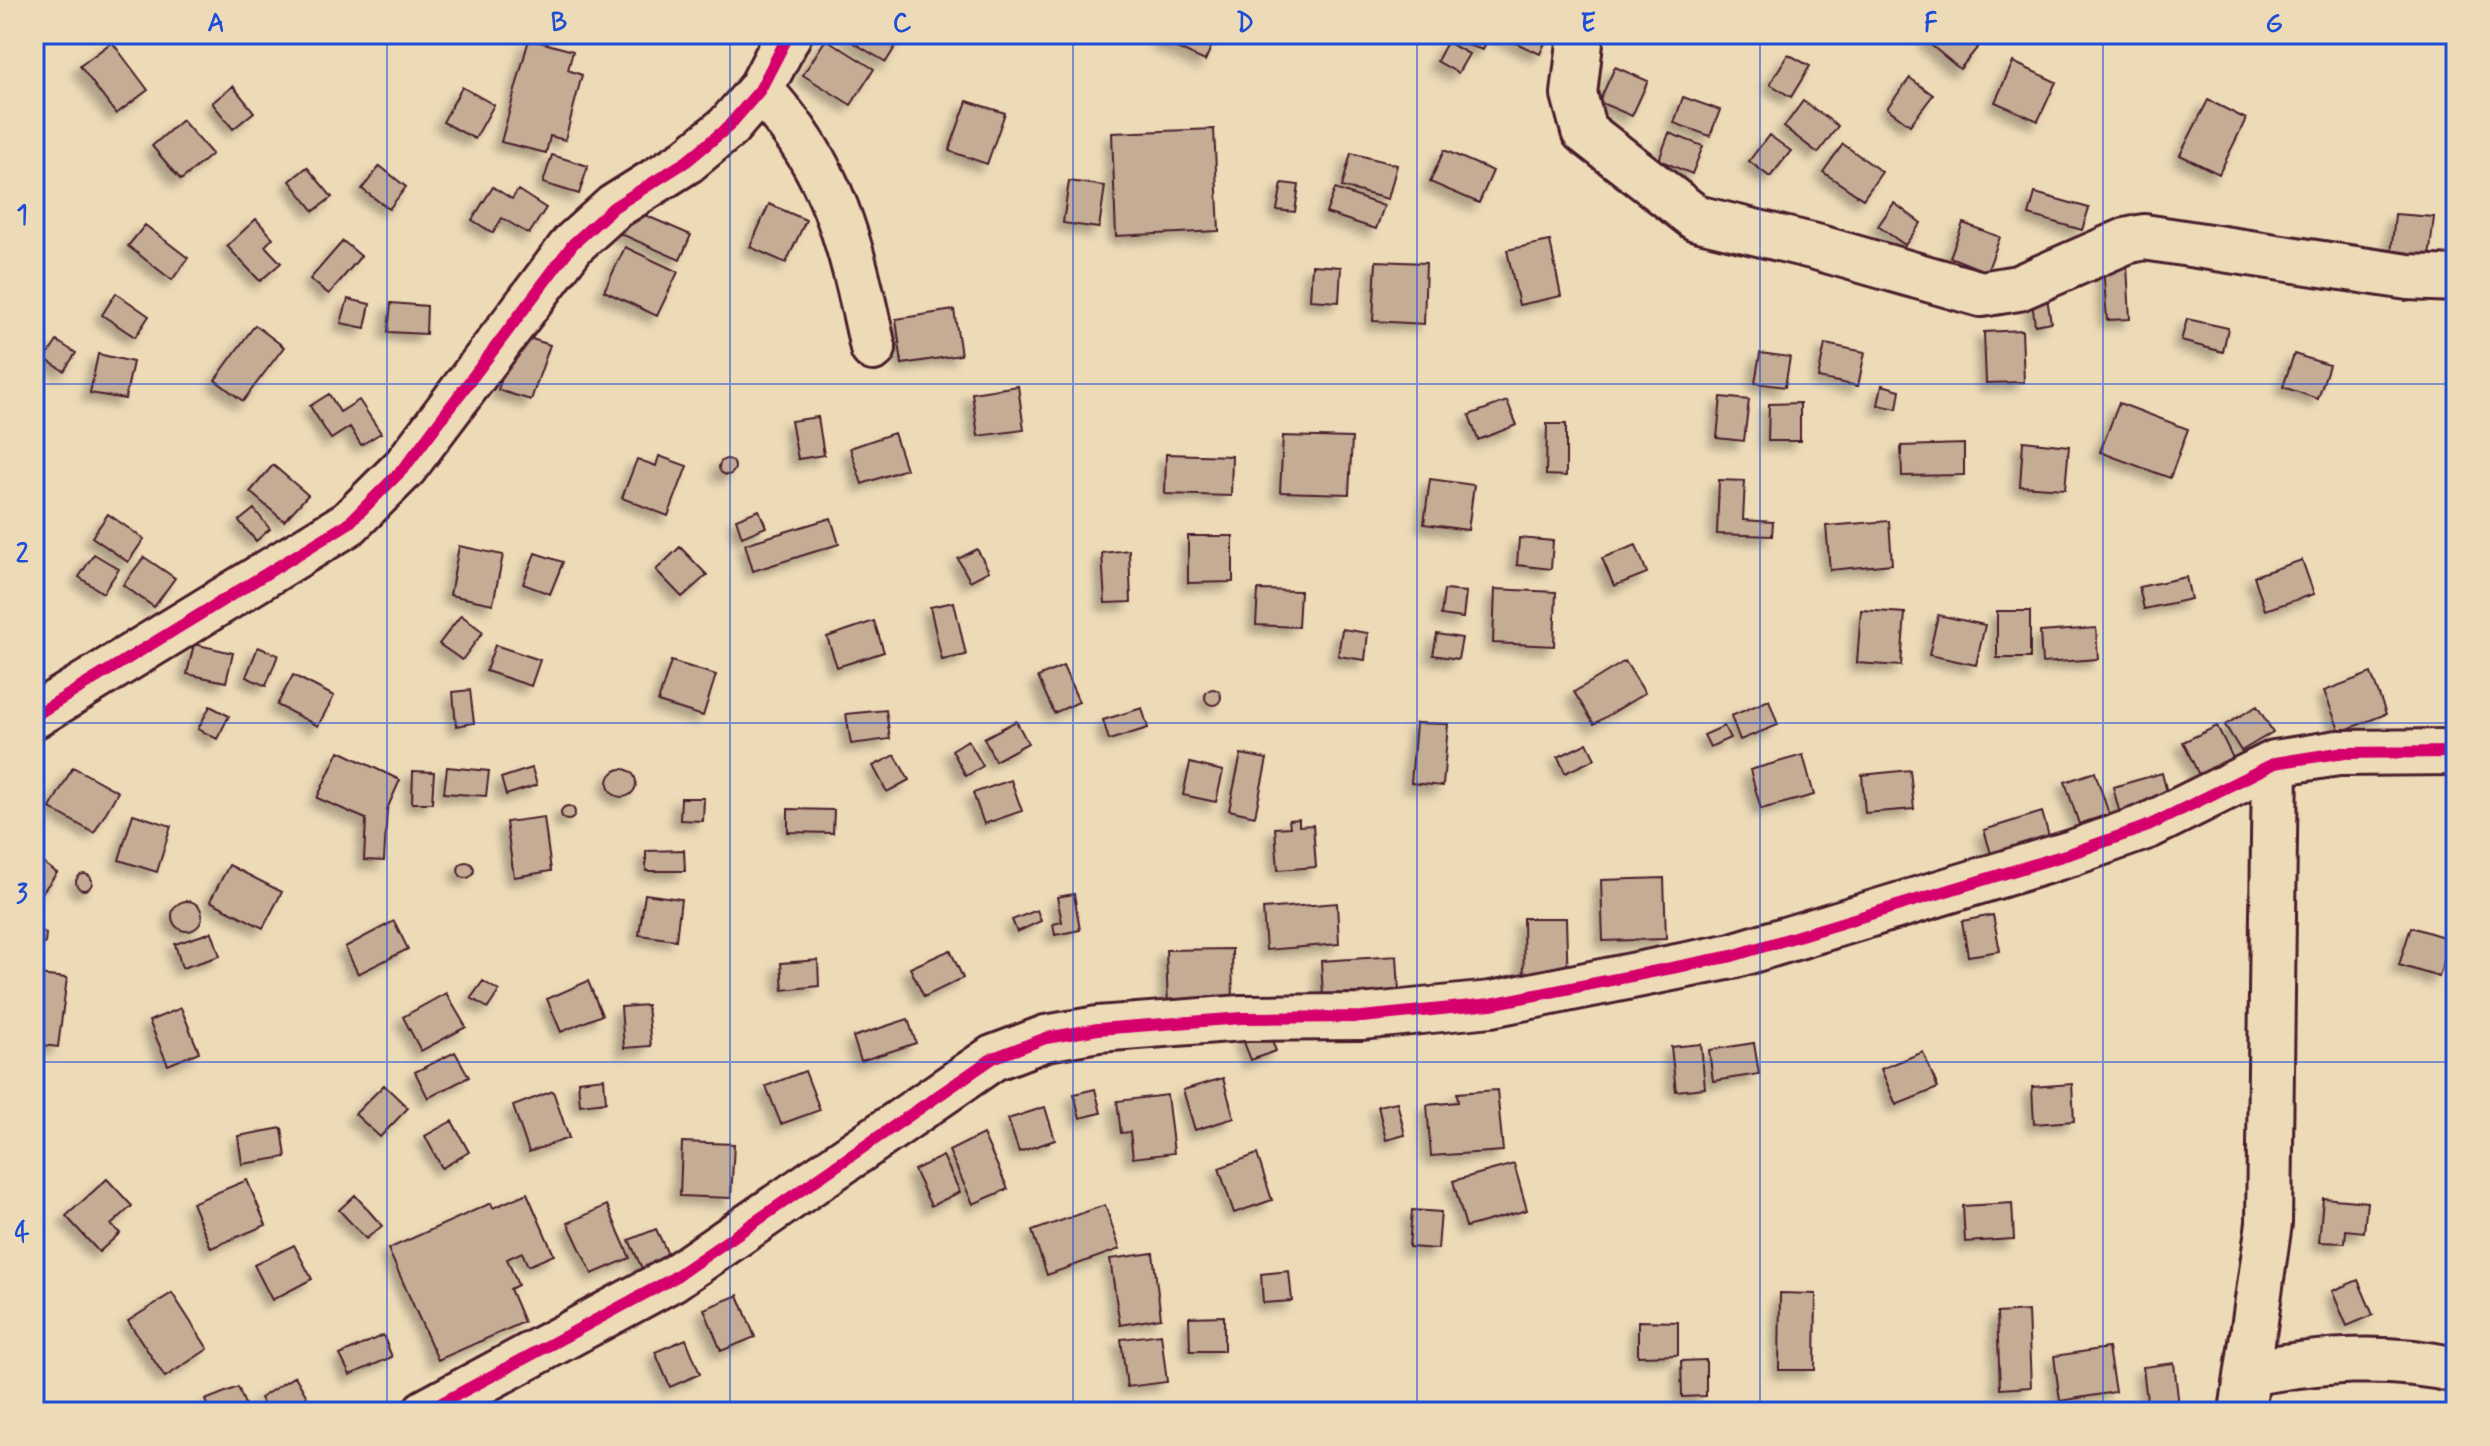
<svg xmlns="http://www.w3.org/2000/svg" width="2490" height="1446" font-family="Mynerve,sans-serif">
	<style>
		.building { fill: #c4ac95; stroke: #4a1f2b; stroke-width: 2; filter: url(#shadow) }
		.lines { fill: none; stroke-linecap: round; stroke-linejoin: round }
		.minor-casing { stroke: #4a1f2b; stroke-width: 50 }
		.minor { stroke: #eddbb8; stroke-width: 44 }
		.cycleway-casing { stroke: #eddbb8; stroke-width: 17 }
		.cycleway { stroke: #d6006c; stroke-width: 12 }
		.grid { fill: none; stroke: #1d4ed8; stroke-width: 2; stroke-opacity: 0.55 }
		.neatline { fill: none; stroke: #1d4ed8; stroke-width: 3 }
		.grid-label { font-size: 26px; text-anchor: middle; font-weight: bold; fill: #1d4ed8 }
	</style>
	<defs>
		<filter id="shadow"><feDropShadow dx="-7" dy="7" stdDeviation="4" flood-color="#0004"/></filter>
	</defs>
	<rect width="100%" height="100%" fill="#eddbb8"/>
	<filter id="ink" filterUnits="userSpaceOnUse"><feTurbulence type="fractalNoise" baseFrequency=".0125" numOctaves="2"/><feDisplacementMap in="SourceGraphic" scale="16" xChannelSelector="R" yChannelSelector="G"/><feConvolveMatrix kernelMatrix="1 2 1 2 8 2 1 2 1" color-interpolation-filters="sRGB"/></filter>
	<g filter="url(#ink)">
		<path class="building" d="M 850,34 L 903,34 L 886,62 L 847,39 Z
			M 1161,34 L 1217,34 L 1205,61 L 1159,40 Z
			M 1461,34 L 1489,34 L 1483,50 L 1458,42 Z
			M 1496,34 L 1549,34 L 1540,54 Z
			M 1932,34 L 1962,34 L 1978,47 L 1960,69 L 1926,41 Z
			M 529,39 L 573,51 L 568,70 L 582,75 L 565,140 L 550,136 L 546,153 L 501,142 Z
			M 826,39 L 874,69 L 851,105 L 803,75 Z
			M 112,42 L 148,90 L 116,114 L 80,66 Z
			M 1447,42 L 1469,54 L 1458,73 L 1437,61 Z
			M 1788,54 L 1810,66 L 1791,97 L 1770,84 Z
			M 2013,62 L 2056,82 L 2038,121 L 1995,102 Z
			M 1615,67 L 1648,81 L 1632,116 L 1599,102 Z
			M 1910,78 L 1933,95 L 1910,125 L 1887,108 Z
			M 233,86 L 254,112 L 233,129 L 212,103 Z
			M 462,87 L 494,105 L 475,139 L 443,122 Z
			M 1683,97 L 1720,110 L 1710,136 L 1674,123 Z
			M 2208,100 L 2246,119 L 2219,174 L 2180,155 Z
			M 967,101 L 1005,113 L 987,164 L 949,151 Z
			M 1803,101 L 1838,126 L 1818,153 L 1784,127 Z
			M 182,120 L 212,154 L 181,180 L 152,146 Z
			M 1214,129 L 1219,231 L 1116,236 L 1112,133 Z
			M 1669,133 L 1703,146 L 1692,174 L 1659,160 Z
			M 1769,135 L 1791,151 L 1770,177 L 1749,161 Z
			M 1843,144 L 1882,172 L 1863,199 L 1823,172 Z
			M 1444,150 L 1493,171 L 1479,203 L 1430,182 Z
			M 1351,153 L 1397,165 L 1388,199 L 1342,187 Z
			M 552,155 L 588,166 L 579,194 L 543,183 Z
			M 380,166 L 406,187 L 389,209 L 362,189 Z
			M 307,167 L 332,197 L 314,211 L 290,181 Z
			M 1069,181 L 1105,186 L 1099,228 L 1063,223 Z
			M 1282,183 L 1299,185 L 1295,212 L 1277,210 Z
			M 493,187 L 512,199 L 518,190 L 546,208 L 529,234 L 502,218 L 493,233 L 472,220 Z
			M 1335,189 L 1384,206 L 1376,229 L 1326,213 Z
			M 2035,193 L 2089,208 L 2082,230 L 2029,215 Z
			M 1894,203 L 1921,223 L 1905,245 L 1878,226 Z
			M 769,204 L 806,220 L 786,263 L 750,247 Z
			M 631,209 L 691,235 L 680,260 L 619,233 Z
			M 2395,214 L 2434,217 L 2429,258 L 2391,255 Z
			M 256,219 L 273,238 L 265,246 L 281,263 L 260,281 L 227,246 Z
			M 1963,223 L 2000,237 L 1987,272 L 1950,257 Z
			M 145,225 L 188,258 L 172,280 L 128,246 Z
			M 343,241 L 361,256 L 329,294 L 310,279 Z
			M 1550,241 L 1561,296 L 1519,305 L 1507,250 Z
			M 625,247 L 678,272 L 657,316 L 604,291 Z
			M 1376,261 L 1426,263 L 1424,324 L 1373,321 Z
			M 1312,265 L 1341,267 L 1339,302 L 1310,300 Z
			M 2127,265 L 2130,319 L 2107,320 L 2103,266 Z
			M 116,293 L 149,316 L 135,337 L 102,315 Z
			M 2047,298 L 2051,322 L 2035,325 L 2032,301 Z
			M 348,299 L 370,304 L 365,328 L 341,323 Z
			M 391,303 L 427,306 L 426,334 L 388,332 Z
			M 954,310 L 961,355 L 902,364 L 896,319 Z
			M 2187,319 L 2228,328 L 2223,352 L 2181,341 Z
			M 255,325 L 284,347 L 243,401 L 215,380 Z
			M 2022,330 L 2024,382 L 1986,383 L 1984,332 Z
			M 517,334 L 550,345 L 531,400 L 498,390 Z
			M 57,341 L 76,353 L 64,371 L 45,359 Z
			M 1825,344 L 1865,352 L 1858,386 L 1818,378 Z
			M 1760,353 L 1790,357 L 1785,387 L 1755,383 Z
			M 98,354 L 133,362 L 125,399 L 90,393 Z
			M 2294,354 L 2329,365 L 2318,399 L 2283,387 Z
			M 1882,385 L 1900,390 L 1897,409 L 1878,405 Z
			M 1018,386 L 1024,430 L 978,436 L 972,393 Z
			M 329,394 L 340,412 L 359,400 L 381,433 L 361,445 L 350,427 L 331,439 L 310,406 Z
			M 1721,397 L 1749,400 L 1744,441 L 1717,438 Z
			M 1507,401 L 1517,425 L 1478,440 L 1469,415 Z
			M 1800,403 L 1800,441 L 1768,441 L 1769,404 Z
			M 2119,403 L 2188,429 L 2170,478 L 2100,452 Z
			M 818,417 L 824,455 L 798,459 L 791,421 Z
			M 1547,424 L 1566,424 L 1566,476 L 1546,475 Z
			M 894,433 L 906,469 L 862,484 L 850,448 Z
			M 1283,436 L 1352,438 L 1349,494 L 1280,492 Z
			M 2023,441 L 2069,446 L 2065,489 L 2020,486 Z
			M 1964,444 L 1964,475 L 1902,476 L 1901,446 Z
			M 1166,454 L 1232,456 L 1231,496 L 1165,494 Z
			M 659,456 L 687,466 L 668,516 L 622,498 L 637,459 L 656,466 Z
			M719 467a8 8 0 1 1 16 0a8 8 0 1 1-16 0Z
			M 273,465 L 308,495 L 284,521 L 250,492 Z
			M 1430,479 L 1474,485 L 1468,530 L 1424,524 Z
			M 1719,480 L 1745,481 L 1743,520 L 1773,522 L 1772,536 L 1717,534 Z
			M 254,509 L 270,529 L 256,541 L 239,521 Z
			M 759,510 L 766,527 L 742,537 L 736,519 Z
			M 108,514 L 144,539 L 128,562 L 92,537 Z
			M 831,518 L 839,544 L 753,571 L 745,544 Z
			M 1889,521 L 1892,564 L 1830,570 L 1826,526 Z
			M 1188,536 L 1233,536 L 1233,582 L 1188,583 Z
			M 1519,538 L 1553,541 L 1551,569 L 1517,565 Z
			M 1636,545 L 1647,573 L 1614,586 L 1602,558 Z
			M 459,546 L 503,555 L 493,604 L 450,595 Z
			M 680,547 L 707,575 L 682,597 L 656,570 Z
			M 977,549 L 989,571 L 970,581 L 958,559 Z
			M 1129,550 L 1131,602 L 1105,603 L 1102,553 Z
			M 535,553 L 563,562 L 550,594 L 523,584 Z
			M 94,554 L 119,569 L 103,593 L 79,577 Z
			M 144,557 L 175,578 L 154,607 L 123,585 Z
			M 2302,560 L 2314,594 L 2265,610 L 2254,576 Z
			M 2186,577 L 2191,599 L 2144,609 L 2139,587 Z
			M 1495,589 L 1556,592 L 1554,646 L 1493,643 Z
			M 1258,590 L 1300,591 L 1298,627 L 1256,625 Z
			M 1444,590 L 1466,592 L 1463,618 L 1441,615 Z
			M 954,602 L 966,655 L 942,660 L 930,607 Z
			M 1861,610 L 1905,613 L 1901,666 L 1857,663 Z
			M 1997,611 L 2030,611 L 2030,658 L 1997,658 Z
			M 461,615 L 483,632 L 462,660 L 439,644 Z
			M 1938,615 L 1985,625 L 1976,665 L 1929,655 Z
			M 874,621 L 884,652 L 837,667 L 827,637 Z
			M 2096,628 L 2098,659 L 2042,663 L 2040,632 Z
			M 1342,629 L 1368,633 L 1365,660 L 1338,656 Z
			M 1437,634 L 1462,638 L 1458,659 L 1433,655 Z
			M 194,644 L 233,653 L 226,682 L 187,674 Z
			M 495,645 L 540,660 L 531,686 L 486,671 Z
			M 258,647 L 278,655 L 266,686 L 246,677 Z
			M 671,661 L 716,675 L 703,716 L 658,702 Z
			M 1625,661 L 1645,693 L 1594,724 L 1574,692 Z
			M 1063,666 L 1079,702 L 1054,713 L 1038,677 Z
			M 2371,673 L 2386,714 L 2340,732 L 2324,691 Z
			M 293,675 L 334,696 L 318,726 L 277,705 Z
			M1205 697a8 8 0 1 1 16 0a8 8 0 1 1-16 0Z
			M 470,690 L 474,723 L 456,726 L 453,692 Z
			M 1769,700 L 1778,725 L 1740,740 L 1731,716 Z
			M 210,706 L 229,716 L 217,739 L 198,729 Z
			M 2257,706 L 2273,732 L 2241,751 L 2225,725 Z
			M 1142,708 L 1148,728 L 1109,740 L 1103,720 Z
			M 886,710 L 890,739 L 851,744 L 846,714 Z
			M 1016,721 L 1028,743 L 995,761 L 984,738 Z
			M 1416,723 L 1448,724 L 1443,786 L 1411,783 Z
			M 1724,726 L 1730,738 L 1710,747 L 1704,735 Z
			M 2217,726 L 2233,758 L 2199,775 L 2183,742 Z
			M 968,740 L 983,766 L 966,776 L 952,750 Z
			M 1587,743 L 1595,759 L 1565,773 L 1558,757 Z
			M 339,751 L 400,780 L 387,809 L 384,861 L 364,860 L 366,819 L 317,798 Z
			M 1241,754 L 1267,759 L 1255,816 L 1229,810 Z
			M 895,755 L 909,780 L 887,792 L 873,766 Z
			M 1803,755 L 1814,795 L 1761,809 L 1750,770 Z
			M 1190,763 L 1223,771 L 1216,802 L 1183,795 Z
			M 73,767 L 118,792 L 94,833 L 50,808 Z
			M 447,767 L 489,771 L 486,796 L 444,793 Z
			M 532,768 L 537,785 L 506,795 L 501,778 Z
			M608 783a14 14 0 1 1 28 0a14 14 0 1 1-28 0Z
			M 1910,770 L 1914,809 L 1865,813 L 1862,775 Z
			M 413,771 L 434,772 L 432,803 L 412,803 Z
			M 2095,772 L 2109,814 L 2079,824 L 2065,782 Z
			M 2162,773 L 2171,808 L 2122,822 L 2113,787 Z
			M 1011,780 L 1022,811 L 984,824 L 973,793 Z
			M 681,798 L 704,798 L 703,821 L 680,820 Z
			M561 813a7 7 0 1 1 14 0a7 7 0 1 1-14 0Z
			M 788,809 L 834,810 L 833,833 L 788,832 Z
			M 2042,812 L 2053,850 L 1995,867 L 1984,830 Z
			M 133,814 L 171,826 L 157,872 L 119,860 Z
			M 544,817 L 551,871 L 514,877 L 506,822 Z
			M 1299,819 L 1299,826 L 1313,825 L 1316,867 L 1278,870 L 1275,828 L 1290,827 L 1289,820 Z
			M 684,850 L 685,871 L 646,871 L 646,851 Z
			M 34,856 L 57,873 L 34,903 Z
			M458 870a8 8 0 1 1 16 0a8 8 0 1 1-16 0Z
			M 229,865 L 282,892 L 263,928 L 210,901 Z
			M76 882a8 8 0 1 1 16 0a8 8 0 1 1-16 0Z
			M 1664,878 L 1666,939 L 1603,941 L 1601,880 Z
			M 645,894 L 681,899 L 676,940 L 639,935 Z
			M 1074,894 L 1080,930 L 1055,935 L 1053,924 L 1062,922 L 1057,897 Z
			M172 916a15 15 0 1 1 30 0a15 15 0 1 1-30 0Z
			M 1337,903 L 1339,944 L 1266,950 L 1263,909 Z
			M 1037,910 L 1041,921 L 1017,932 L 1012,920 Z
			M 1993,915 L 2000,951 L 1968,956 L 1962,921 Z
			M 1523,918 L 1566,918 L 1568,985 L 1524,985 Z
			M 394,921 L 408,949 L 358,974 L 345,947 Z
			M 34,926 L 46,934 L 45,943 L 38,949 L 34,949 Z
			M 2411,927 L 2450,939 L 2439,977 L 2399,965 Z
			M 212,932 L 220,956 L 182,968 L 175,944 Z
			M 1232,949 L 1233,1005 L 1168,1007 L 1166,950 Z
			M 950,950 L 963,978 L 924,997 L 910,968 Z
			M 1397,956 L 1400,1008 L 1324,1013 L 1321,961 Z
			M 818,960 L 819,986 L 783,990 L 781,963 Z
			M 37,975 L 67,978 L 58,1047 L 34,1044 Z
			M 483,981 L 499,991 L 488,1008 L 471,998 Z
			M 588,981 L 602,1015 L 561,1032 L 547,999 Z
			M 446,993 L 466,1027 L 421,1051 L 403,1017 Z
			M 647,1005 L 651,1046 L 624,1048 L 621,1007 Z
			M 181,1008 L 199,1052 L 168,1065 L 149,1021 Z
			M 908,1019 L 916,1043 L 861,1061 L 853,1037 Z
			M 1267,1028 L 1276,1051 L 1251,1060 L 1242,1037 Z
			M 1754,1043 L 1759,1074 L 1713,1081 L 1709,1050 Z
			M 1701,1044 L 1705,1088 L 1676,1091 L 1671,1047 Z
			M 455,1052 L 469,1077 L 428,1098 L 415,1072 Z
			M 1923,1052 L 1938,1088 L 1896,1105 L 1881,1069 Z
			M 805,1071 L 820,1110 L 781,1124 L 766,1086 Z
			M 604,1078 L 606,1102 L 580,1105 L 578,1081 Z
			M 1223,1078 L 1234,1118 L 1195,1130 L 1183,1090 Z
			M 2072,1084 L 2074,1121 L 2034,1124 L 2032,1087 Z
			M 384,1085 L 408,1108 L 380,1137 L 355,1114 Z
			M 1095,1089 L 1101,1113 L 1080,1118 L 1074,1094 Z
			M 1497,1090 L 1503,1151 L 1431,1156 L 1427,1105 L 1458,1102 L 1457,1093 Z
			M 553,1091 L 569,1138 L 529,1152 L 513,1106 Z
			M 1167,1095 L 1174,1153 L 1133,1158 L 1130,1132 L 1121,1133 L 1117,1101 Z
			M 1397,1102 L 1405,1135 L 1386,1140 L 1378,1106 Z
			M 1045,1107 L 1055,1140 L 1019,1152 L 1008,1119 Z
			M 452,1121 L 469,1152 L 442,1168 L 425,1136 Z
			M 282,1128 L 286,1157 L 242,1164 L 238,1136 Z
			M 983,1134 L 1008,1189 L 973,1204 L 949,1151 Z
			M 682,1142 L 734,1144 L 731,1198 L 680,1196 Z
			M 1257,1154 L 1272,1200 L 1234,1213 L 1219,1168 Z
			M 943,1156 L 960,1192 L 931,1206 L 914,1170 Z
			M 1514,1164 L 1527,1210 L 1466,1227 L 1453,1181 Z
			M 107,1179 L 132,1206 L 111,1225 L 120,1233 L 99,1252 L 66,1216 Z
			M 247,1180 L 266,1225 L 211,1248 L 192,1203 Z
			M 527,1193 L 554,1255 L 528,1266 L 522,1252 L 507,1259 L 518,1285 L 510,1289 L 524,1322 L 438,1360 L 388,1249 L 491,1203 L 493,1208 Z
			M 355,1195 L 382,1226 L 366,1239 L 339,1210 Z
			M 2323,1198 L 2367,1202 L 2364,1232 L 2346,1230 L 2345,1243 L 2319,1242 Z
			M 2012,1203 L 2014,1239 L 1965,1242 L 1963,1206 Z
			M 607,1205 L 630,1258 L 592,1274 L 568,1223 Z
			M 1105,1205 L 1120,1249 L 1047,1275 L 1032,1231 Z
			M 1412,1210 L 1441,1212 L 1438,1249 L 1409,1247 Z
			M 656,1229 L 676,1271 L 649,1284 L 629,1240 Z
			M 294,1245 L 312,1279 L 272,1300 L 254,1265 Z
			M 1153,1253 L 1161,1318 L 1120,1325 L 1110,1259 Z
			M 1289,1271 L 1292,1301 L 1263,1303 L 1261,1274 Z
			M 2358,1280 L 2373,1315 L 2347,1326 L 2332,1291 Z
			M 172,1293 L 208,1349 L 165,1377 L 128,1321 Z
			M 1780,1293 L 1816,1294 L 1815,1370 L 1779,1370 Z
			M 738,1295 L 755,1337 L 721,1351 L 704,1309 Z
			M 2028,1311 L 2031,1387 L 2000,1389 L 1997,1313 Z
			M 1224,1316 L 1224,1351 L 1190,1351 L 1189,1317 Z
			M 1638,1321 L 1678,1322 L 1678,1355 L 1638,1356 Z
			M 1161,1334 L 1167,1382 L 1127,1387 L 1121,1339 Z
			M 383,1335 L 392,1357 L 350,1375 L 340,1355 Z
			M 686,1339 L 700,1374 L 670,1387 L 655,1352 Z
			M 2108,1348 L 2115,1392 L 2060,1401 L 2054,1356 Z
			M 1706,1360 L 1706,1396 L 1682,1397 L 1681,1361 Z
			M 2174,1363 L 2179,1406 L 2148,1409 L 2143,1367 Z
			M 295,1376 L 307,1397 L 282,1412 L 268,1412 L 260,1398 Z
			M 238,1387 L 248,1412 L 210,1412 L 205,1400 Z"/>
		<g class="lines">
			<defs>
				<path id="minor" d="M 1581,34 L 1574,94 L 1584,131 L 1696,218 L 1816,247 L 1981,294 L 2018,288 L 2126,241 L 2144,237 L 2408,277 L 2456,279
					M 760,90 C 835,168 851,246 873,348
					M 34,716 L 349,523 L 405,467 L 573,244 L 614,207 L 687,161 L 728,127 L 760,90 L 789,34
					M 2248,1373 C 2318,1360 2386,1354 2456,1370
					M 425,1412 L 672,1279 L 993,1058 L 1046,1038 L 1098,1029 L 1242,1018 L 1362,1017 L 1491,1004 L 1732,956 L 2072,853 L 2148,826 L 2275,763 L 2338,753 L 2456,752
					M 2242,1412 L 2269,1223 L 2275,763"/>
			</defs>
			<use href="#minor" class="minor-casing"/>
			<use href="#minor" class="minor"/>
			<defs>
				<path id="cycleway" d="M 34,716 L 349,523 L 405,467 L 573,244 L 614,207 L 687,161 L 728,127 L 760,90 L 789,34
					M 425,1412 L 672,1279 L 993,1058 L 1046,1038 L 1098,1029 L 1242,1018 L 1362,1017 L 1491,1004 L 1732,956 L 2072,853 L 2148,826 L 2275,763 L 2338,753 L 2456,752"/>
			</defs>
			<use href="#cycleway" class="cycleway-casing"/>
			<use href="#cycleway" class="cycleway"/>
		</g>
	</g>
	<path class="grid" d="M 387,34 L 387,1412M 730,34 L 730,1412M 1073,34 L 1073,1412M 1417,34 L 1417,1412M 1760,34 L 1760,1412M 2103,34 L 2103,1412M 34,384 L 2456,384M 34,723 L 2456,723M 34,1062 L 2456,1062"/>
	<rect width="2490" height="1446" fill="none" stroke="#eddbb8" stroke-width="88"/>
	<rect x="44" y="44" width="2402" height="1358" class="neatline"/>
	<g class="grid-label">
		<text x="216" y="31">A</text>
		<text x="559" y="31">B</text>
		<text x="902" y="31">C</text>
		<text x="1245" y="31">D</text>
		<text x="1588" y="31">E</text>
		<text x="1931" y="31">F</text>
		<text x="2274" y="31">G</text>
		<text x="22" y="223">1</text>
		<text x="22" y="562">2</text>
		<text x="22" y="902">3</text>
		<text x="22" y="1241">4</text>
	</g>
</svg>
